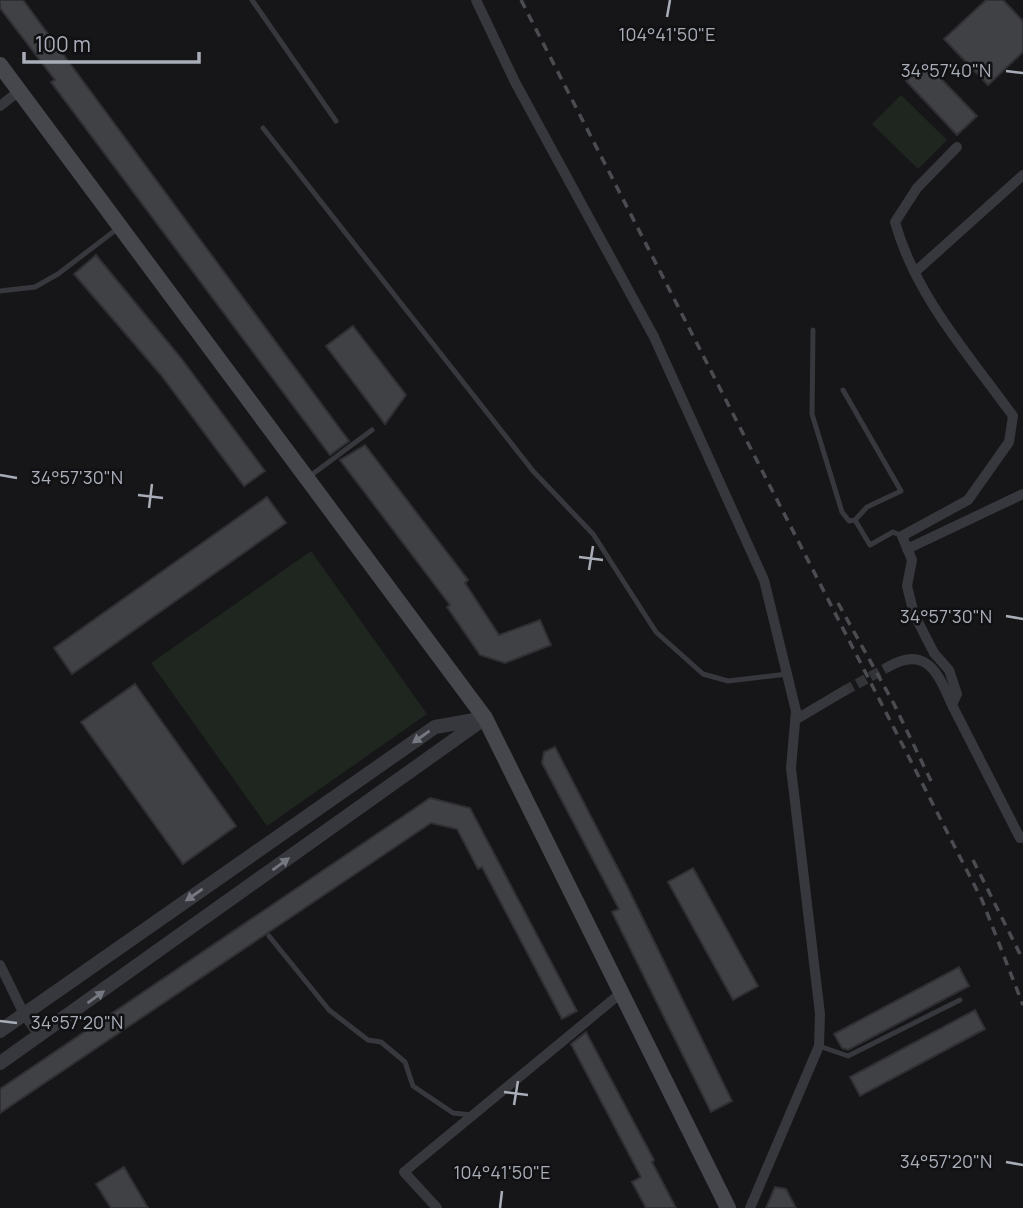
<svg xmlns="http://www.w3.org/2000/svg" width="1023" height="1208" font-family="Manrope,sans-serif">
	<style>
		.green { fill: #1e261f }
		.building { fill: #404145; stroke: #303034; stroke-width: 2 }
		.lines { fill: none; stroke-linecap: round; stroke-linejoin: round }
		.minor-tunnel { stroke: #333438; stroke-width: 10; stroke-dasharray: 10 5; stroke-linecap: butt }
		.service { stroke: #37383d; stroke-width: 5 }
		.minor { stroke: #37383d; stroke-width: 10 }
		.tertiary { stroke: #37383d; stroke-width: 14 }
		.secondary { stroke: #45474d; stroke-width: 16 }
		.rail { stroke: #4a4c52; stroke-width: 3.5; stroke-dasharray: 9 7; stroke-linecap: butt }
		.oneway { fill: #757881 }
		.ticks { fill: none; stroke: #a8adb8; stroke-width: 2.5 }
		.ticks-label { font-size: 18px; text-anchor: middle; fill: #a8adb8; stroke: #111113; stroke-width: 5; stroke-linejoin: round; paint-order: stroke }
	</style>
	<rect width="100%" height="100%" fill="#161618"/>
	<path class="green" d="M 901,95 L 947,140 L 918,169 L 872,124 Z
		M 311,551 L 427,714 L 267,826 L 151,663 Z"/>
	<path class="building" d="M 0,0 L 23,0 L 349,441 L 330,455 L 51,82 L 55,80 L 0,8 Z
		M 986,0 L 1003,0 L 1023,21 L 1023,52 L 988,85 L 944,39 Z
		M 925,62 L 977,116 L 957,135 L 906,81 Z
		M 96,255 L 181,358 L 265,471 L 244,486 L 161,375 L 74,274 Z
		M 353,326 L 406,395 L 385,424 L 326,346 Z
		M 365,445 L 468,580 L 465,583 L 499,635 L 540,620 L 551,645 L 505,663 L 480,655 L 447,607 L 450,605 L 340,460 Z
		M 267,497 L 286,523 L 72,674 L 54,648 Z
		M 135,684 L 236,826 L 183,864 L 81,722 Z
		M 555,747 L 628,888 L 732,1101 L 711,1112 L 612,912 L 619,909 L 542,763 L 544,752 Z
		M 430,798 L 470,808 L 577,1011 L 562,1019 L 482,867 L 478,869 L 457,829 L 431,823 L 0,1113 L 0,1089 Z
		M 693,868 L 758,986 L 733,1000 L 668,882 Z
		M 959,967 L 969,986 L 848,1050 L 842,1048 L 834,1034 Z
		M 975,1010 L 985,1029 L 860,1096 L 850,1077 Z
		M 586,1032 L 654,1160 L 652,1162 L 676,1208 L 646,1208 L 632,1182 L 641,1177 L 571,1044 Z
		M 124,1167 L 148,1208 L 111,1208 L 96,1184 Z
		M 775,1187 L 786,1189 L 796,1208 L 766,1208 Z"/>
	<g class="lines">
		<path class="minor-tunnel" d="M 844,691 L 888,667"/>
		<path class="service" d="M 252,0 L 336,121
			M 263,128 L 533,471 L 593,534 L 656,632 L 703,674 L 728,681 L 788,674
			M 0,291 L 35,287 L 58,274 L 117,229
			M 813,330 L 812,414 L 842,512 L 849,521 L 855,520
			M 843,390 L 901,491 L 867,507 L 855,520 L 870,545 L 893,532 L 902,536
			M 310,476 L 372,430
			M 269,936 L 329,1010 L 368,1040 L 381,1042 L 405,1062 L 413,1086 L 453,1113 L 472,1115
			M 819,1046 L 848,1056 L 960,1000"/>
		<path class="minor" d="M 476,0 L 515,82 L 654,337 L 764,580 L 796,711 L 791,768 L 820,1014 L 819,1046 L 750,1208
			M 0,106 L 19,91
			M 957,147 L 917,188 L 895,222 C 915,295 969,355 1013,416 L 1009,442 L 968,500 L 902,536 L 912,560 L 907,586 L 914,614 L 934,653 L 949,670 L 957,694 L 952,705 L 1020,838 L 1023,837
			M 915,272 L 1023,175
			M 907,549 L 1023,494
			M 888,667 C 927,644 939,675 952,705
			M 795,720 L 844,691
			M 0,965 L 24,1014 L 40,1037
			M 437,1208 L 404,1172 L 621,993"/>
		<path class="tertiary" d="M 0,1031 L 435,727 L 480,719
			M 0,1063 L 485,718"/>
		<path class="secondary" d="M 0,65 L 485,718 L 728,1208"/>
		<path class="rail" d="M 521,0 L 982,900 L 1023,1005
			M 838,603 L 894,704 L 932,783
			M 973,860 L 1023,960"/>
	</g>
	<defs><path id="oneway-solid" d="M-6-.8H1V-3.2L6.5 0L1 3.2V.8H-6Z" transform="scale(1.75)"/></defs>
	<g class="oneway">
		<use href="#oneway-solid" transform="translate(421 737) rotate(145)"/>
		<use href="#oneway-solid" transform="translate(281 864) rotate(-36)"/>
		<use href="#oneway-solid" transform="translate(194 895) rotate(145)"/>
		<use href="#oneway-solid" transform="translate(96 997) rotate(-36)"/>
	</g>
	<path class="ticks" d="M 667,17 L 670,0M 1006,71 L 1023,73M 0,475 L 17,478M 138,495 L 163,498M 149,508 L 152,484M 579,557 L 603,560M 589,570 L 593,546M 1006,616 L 1023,619M 0,1021 L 17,1023M 504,1092 L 528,1095M 514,1105 L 518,1081M 1006,1162 L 1023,1165M 500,1208 L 502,1191"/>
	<g class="ticks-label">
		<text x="667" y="41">104°41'50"E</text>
		<text x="946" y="77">34°57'40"N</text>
		<text x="77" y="484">34°57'30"N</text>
		<text x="946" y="623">34°57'30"N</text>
		<text x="77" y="1029">34°57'20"N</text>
		<text x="946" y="1168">34°57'20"N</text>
		<text x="502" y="1179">104°41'50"E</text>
	</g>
	<path d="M24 52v10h175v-10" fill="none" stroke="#a8adb8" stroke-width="3.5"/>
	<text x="35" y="52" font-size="21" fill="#a8adb8" stroke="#111113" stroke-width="5" paint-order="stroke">100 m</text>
</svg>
